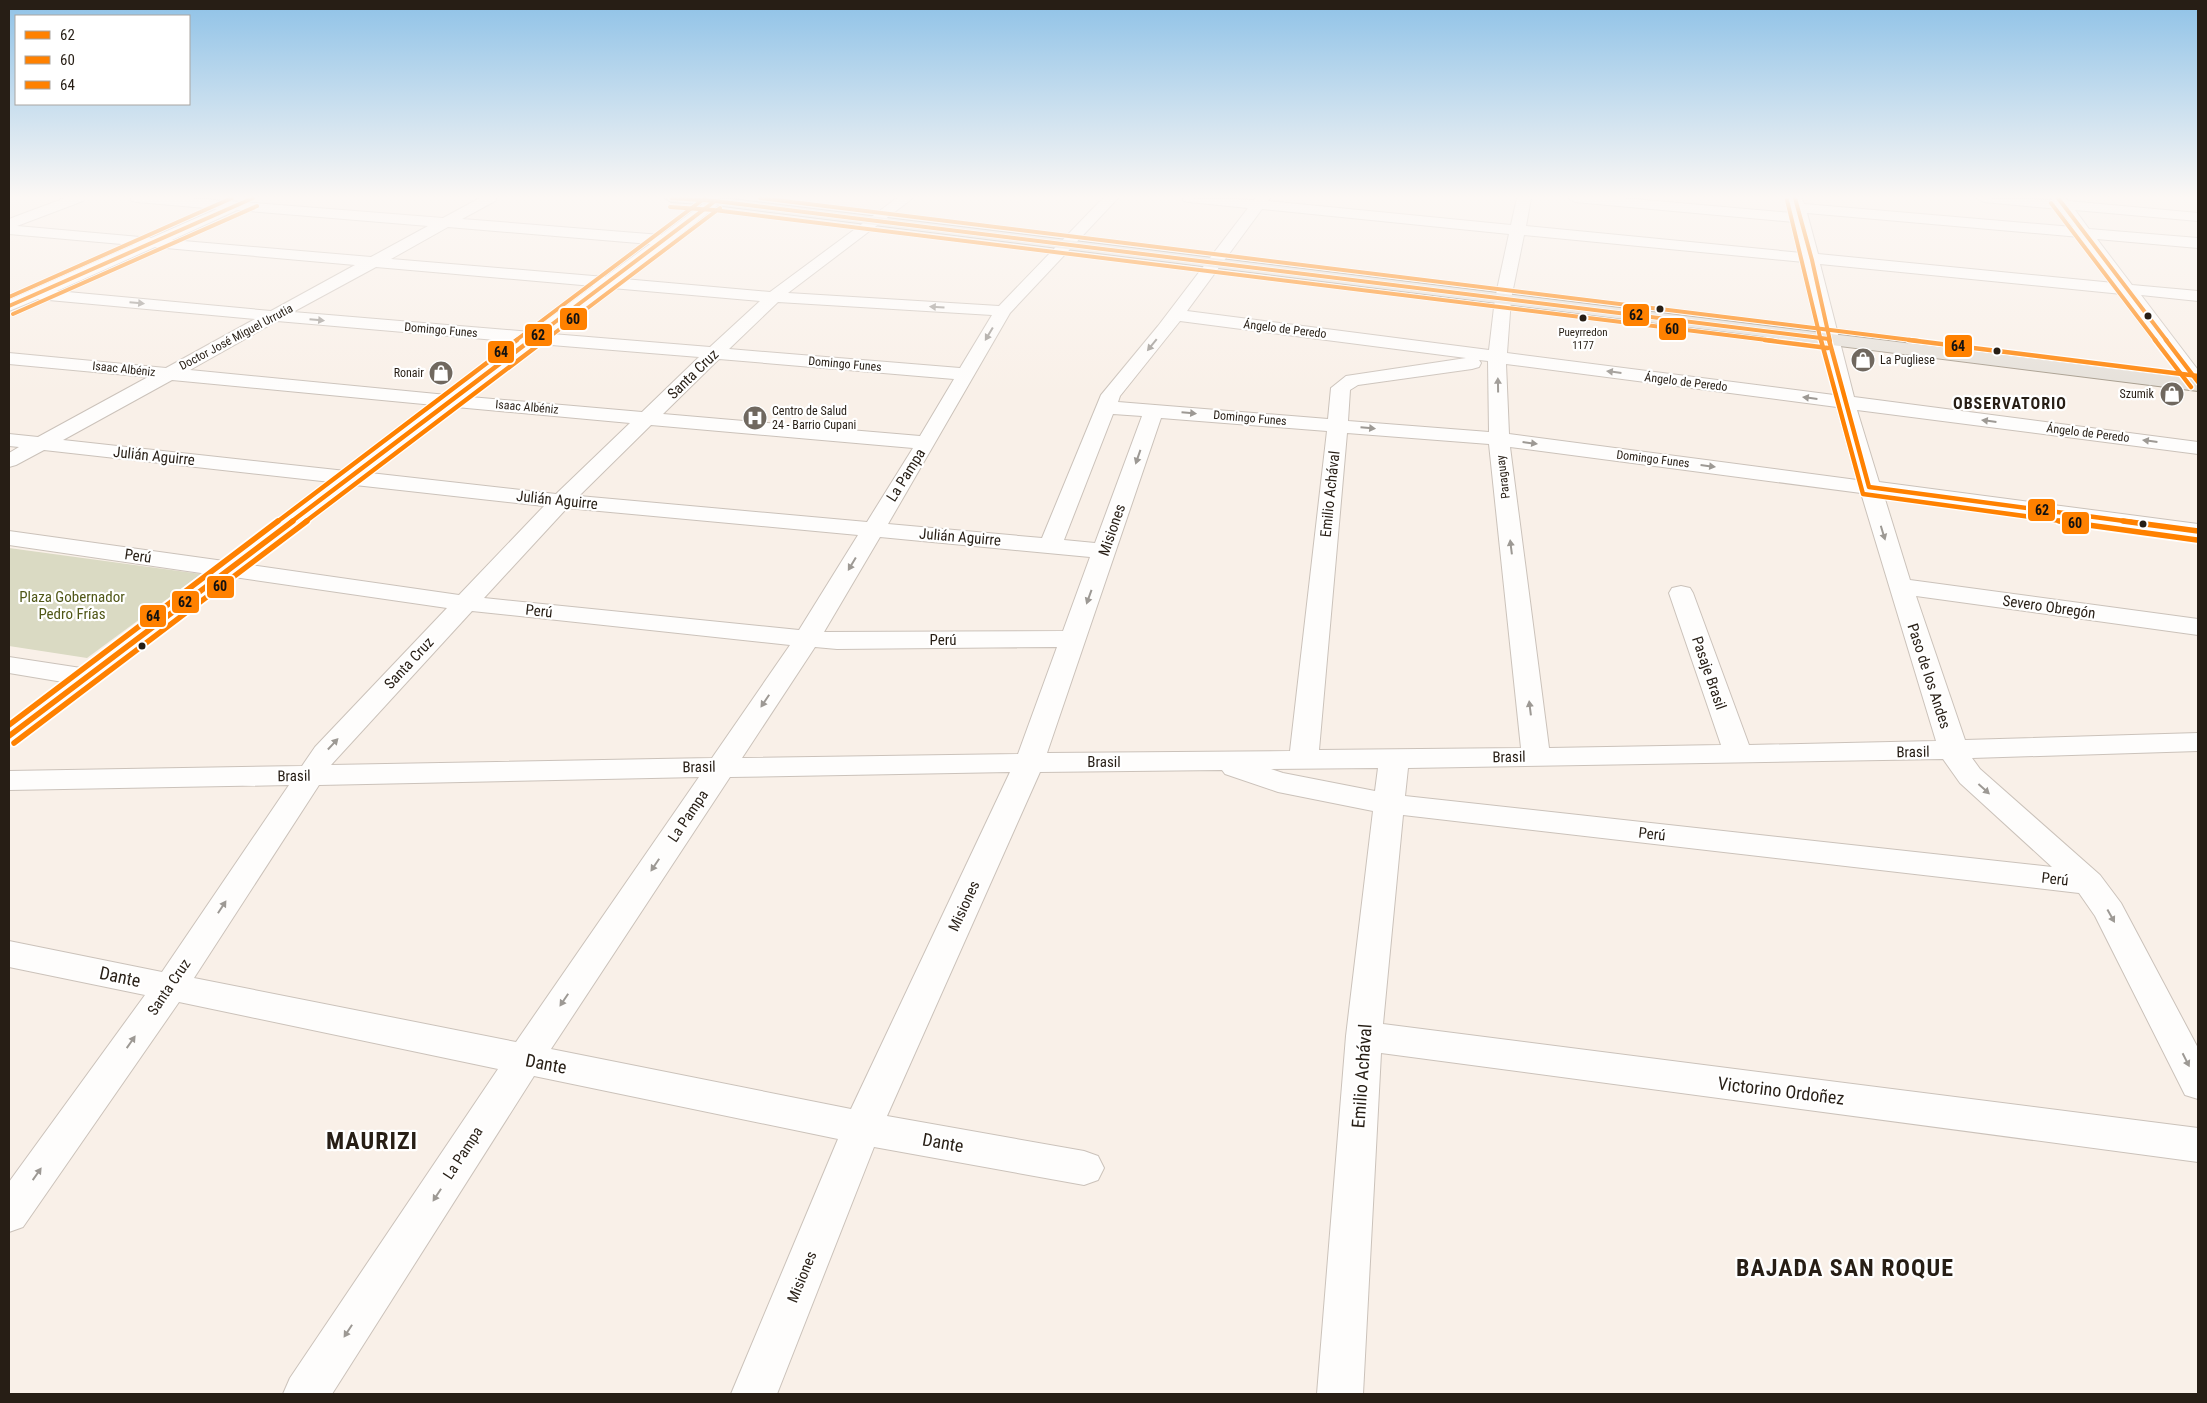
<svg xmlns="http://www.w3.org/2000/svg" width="2207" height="1403" font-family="'Roboto Condensed',sans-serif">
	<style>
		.green { fill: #dadac3 }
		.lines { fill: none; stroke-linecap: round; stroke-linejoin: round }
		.minor-casing { stroke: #cbc2ba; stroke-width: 2 }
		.major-casing { stroke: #a59a8b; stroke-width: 2 }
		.minor { fill: #fefdfc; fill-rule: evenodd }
		.major { fill: #e5e0d9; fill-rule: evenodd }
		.bus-1-far2-casing { stroke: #fff; stroke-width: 5.5 }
		.bus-1-far1-casing { stroke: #fff; stroke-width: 7 }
		.bus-1-casing { stroke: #fff; stroke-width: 9 }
		.bus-2-far2-casing { stroke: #fff; stroke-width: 5.5 }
		.bus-2-far1-casing { stroke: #fff; stroke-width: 7 }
		.bus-2-casing { stroke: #fff; stroke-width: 9 }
		.bus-3-far2-casing { stroke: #fff; stroke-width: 5.5 }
		.bus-3-far1-casing { stroke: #fff; stroke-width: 7 }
		.bus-3-casing { stroke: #fff; stroke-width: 9 }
		.bus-1-far2 { stroke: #ff8100; stroke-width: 4 }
		.bus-1-far1 { stroke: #ff8100; stroke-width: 4.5 }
		.bus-1 { stroke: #ff8100; stroke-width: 5.5 }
		.bus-2-far2 { stroke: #ff8100; stroke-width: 4 }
		.bus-2-far1 { stroke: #ff8100; stroke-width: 4.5 }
		.bus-2 { stroke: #ff8100; stroke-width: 5.5 }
		.bus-3-far2 { stroke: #ff8100; stroke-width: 4 }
		.bus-3-far1 { stroke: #ff8100; stroke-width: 4.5 }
		.bus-3 { stroke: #ff8100; stroke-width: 5.5 }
		.oneway { fill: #9d9994 }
		.bus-dot { fill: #271e15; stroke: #fff; stroke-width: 2 }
		.labels { text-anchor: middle; stroke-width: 4.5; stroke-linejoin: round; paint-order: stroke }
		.far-bus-label { font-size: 11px; fill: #271e15; stroke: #fff }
		.far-street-label { font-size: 12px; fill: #271e15; stroke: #fff }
		.far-poi-label { font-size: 12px; fill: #271e15; stroke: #fff; text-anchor: start }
		.street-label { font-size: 15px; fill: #271e15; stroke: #fff }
		.park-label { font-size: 15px; fill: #505717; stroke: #fff }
		.far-district-label { font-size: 16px; font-weight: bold; letter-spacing: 1px; fill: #271e15; stroke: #fff }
		.near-street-label { font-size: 18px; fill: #271e15; stroke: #fff }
		.near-district-label { font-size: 24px; font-weight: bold; letter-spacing: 1px; fill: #271e15; stroke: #fff }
		.line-badge { stroke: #fff; stroke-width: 2 }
		.pale-badge-label { font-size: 14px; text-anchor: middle; font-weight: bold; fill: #111 }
	</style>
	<rect width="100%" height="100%" fill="#f9f0e8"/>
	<path class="green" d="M 9,548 L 201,574 L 87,658 L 9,646 Z"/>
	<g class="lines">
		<defs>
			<path id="minor" d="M 65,198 L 85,198 L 83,201 L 17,226 L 151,238 L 217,209 L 137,202 L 132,201 L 130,198 L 189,198 L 443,218 L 480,198 L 497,198 L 495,201 L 462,219 L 661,235 L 711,198 L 727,198 L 624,279 L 770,292 L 897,198 L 913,198 L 788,293 L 999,306 L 1103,198 L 1118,198 L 1010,313 L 888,524 L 1042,538 L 1101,395 L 1158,326 L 1248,208 L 1189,202 L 1184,201 L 1182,198 L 1254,200 L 1256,198 L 1270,198 L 1268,201 L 1511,225 L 1517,198 L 1531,198 L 1526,226 L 1802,253 L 1794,222 L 1575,202 L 1568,198 L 1622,198 L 1792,213 L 1788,198 L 1802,198 L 1804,204 L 2073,227 L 2059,209 L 1984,202 L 1977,198 L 2052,200 L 2051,198 L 2065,198 L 2068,201 L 2198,213 L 2198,221 L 2075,210 L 2089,229 L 2198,238 L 2198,248 L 2097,239 L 2132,285 L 2198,291 L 2198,301 L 2141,295 L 2198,370 L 2198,388 L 2191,386 L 2122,294 L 1820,264 L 1854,397 L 2198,442 L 2198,454 L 1857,410 L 1879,482 L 2198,524 L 2198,538 L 1884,496 L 1910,580 L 2198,619 L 2198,635 L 1916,596 L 1965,740 L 2198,733 L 2198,751 L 1972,758 L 1980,769 L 2100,875 L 2121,903 L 2198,1048 L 2198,1099 L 2185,1095 L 2095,916 L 2079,893 L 1403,815 L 1383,1024 L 2198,1128 L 2198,1162 L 1381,1053 L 1363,1394 L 1317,1394 L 1346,1036 L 1373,811 L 1278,792 L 1225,774 L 1222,770 L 1040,772 L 887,1116 L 1084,1151 L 1098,1156 L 1104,1168 L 1098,1180 L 1084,1185 L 874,1147 L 777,1394 L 731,1394 L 838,1139 L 534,1076 L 332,1394 L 283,1394 L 290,1378 L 498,1069 L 179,1002 L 23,1227 L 9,1232 L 9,1182 L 145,995 L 9,967 L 9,941 L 162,972 L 289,785 L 9,790 L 9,771 L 302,766 L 315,747 L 447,608 L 234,577 L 19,742 L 9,745 L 9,722 L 63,682 L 9,673 L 9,657 L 81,668 L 208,574 L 9,545 L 9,531 L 224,561 L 331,482 L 44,450 L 16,465 L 9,467 L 9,453 L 19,447 L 9,446 L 9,434 L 38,437 L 148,377 L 9,364 L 9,353 L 166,368 L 255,319 L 38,299 L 9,311 L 9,300 L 133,245 L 9,234 L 9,219 ZM 1262,209 L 1509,234 L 1495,299 L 1489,350 L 1187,311 ZM 237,210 L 428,226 L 371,257 L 172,240 ZM 1807,213 L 2080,237 L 2114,283 L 1818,254 ZM 448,227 L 650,244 L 605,277 L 391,259 ZM 1524,235 L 1804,262 L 1834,395 L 1507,353 L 1511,299 ZM 155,247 L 355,265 L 271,311 L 57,291 ZM 376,267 L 593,286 L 531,332 L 293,312 ZM 612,288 L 760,301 L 710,347 L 552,334 ZM 778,302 L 992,315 L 960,368 L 729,349 ZM 277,321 L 518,342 L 447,395 L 190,370 ZM 1180,321 L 1466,358 L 1346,376 L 1331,388 L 1328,419 L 1118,402 L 1120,396 ZM 539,344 L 699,357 L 642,412 L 470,397 ZM 719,359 L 954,379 L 920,436 L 663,414 ZM 1479,360 L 1488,361 L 1489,432 L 1348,421 L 1350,390 L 1358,385 L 1472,369 L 1479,367 L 1481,363 ZM 1506,364 L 1837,407 L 1857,480 L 1509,434 ZM 172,380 L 434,405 L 346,471 L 63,440 ZM 456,407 L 630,423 L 556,494 L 370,473 ZM 1113,414 L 1142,416 L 1095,543 L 1064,540 ZM 1161,418 L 1327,431 L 1290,751 L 1047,753 ZM 651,425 L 913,448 L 867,522 L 579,496 ZM 1347,433 L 1489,444 L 1521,748 L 1319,750 ZM 1510,447 L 1861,493 L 1936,741 L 1749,745 L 1693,593 L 1690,588 L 1681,586 L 1672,588 L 1669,593 L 1721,745 L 1549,748 ZM 355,485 L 544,506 L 459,595 L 250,565 ZM 567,508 L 858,535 L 799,630 L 484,598 ZM 880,537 L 1090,557 L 1063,631 L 824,632 ZM 472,611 L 790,645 L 712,758 L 331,765 ZM 815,647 L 837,649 L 1057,647 L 1018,754 L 742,758 ZM 1943,759 L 1960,783 L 2052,867 L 1405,796 L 1408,768 ZM 1378,768 L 1375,791 L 1283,773 L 1271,769 ZM 1010,772 L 851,1109 L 551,1049 L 730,777 ZM 699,777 L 516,1042 L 194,978 L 319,785 Z"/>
			<path id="major" d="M 664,198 L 724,198 L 2198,379 L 2198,391 L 715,205 L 671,202 Z"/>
		</defs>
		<use href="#minor" class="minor-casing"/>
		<use href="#major" class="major-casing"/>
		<use href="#minor" class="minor"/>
		<use href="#major" class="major"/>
		<defs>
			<path id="bus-1-far2" d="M 671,198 L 715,201 L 1829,339
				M 1795,198 L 1812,260 L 1830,341
				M 2058,198 L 2167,341
				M 9,306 L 253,198
				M 530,341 L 715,201"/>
			<path id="bus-1-far1" d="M 1829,340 L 1869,487 L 2132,522
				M 2166,340 L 2198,382
				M 291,522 L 531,340"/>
			<path id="bus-1" d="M 2123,521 L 2198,531
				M 9,736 L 293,521"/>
			<path id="bus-2-far2" d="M 1787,200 L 1821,341
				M 2051,203 L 2156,341
				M 670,207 L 714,210 L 1775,341
				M 13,314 L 257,206
				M 544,341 L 720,208"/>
			<path id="bus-2-far1" d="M 1765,340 L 1828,348
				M 1821,340 L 1863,494 L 2068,522
				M 2155,340 L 2191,387
				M 305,522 L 545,340"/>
			<path id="bus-2" d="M 2059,521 L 2197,540
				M 14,743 L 307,521"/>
			<path id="bus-3-far2" d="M 760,198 L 1919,341
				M 9,297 L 232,198
				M 515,341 L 705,198"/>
			<path id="bus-3-far1" d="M 1909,340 L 2198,376
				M 277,522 L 517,340"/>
			<path id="bus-3" d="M 9,725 L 278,521"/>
		</defs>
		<use href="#bus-1-far2" class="bus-1-far2-casing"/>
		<use href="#bus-1-far1" class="bus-1-far1-casing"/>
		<use href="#bus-1" class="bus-1-casing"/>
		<use href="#bus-2-far2" class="bus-2-far2-casing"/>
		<use href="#bus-2-far1" class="bus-2-far1-casing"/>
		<use href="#bus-2" class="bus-2-casing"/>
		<use href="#bus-3-far2" class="bus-3-far2-casing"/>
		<use href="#bus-3-far1" class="bus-3-far1-casing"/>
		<use href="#bus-3" class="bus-3-casing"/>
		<use href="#bus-1-far2" class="bus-1-far2"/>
		<use href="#bus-1-far1" class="bus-1-far1"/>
		<use href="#bus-1" class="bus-1"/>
		<use href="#bus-2-far2" class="bus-2-far2"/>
		<use href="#bus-2-far1" class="bus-2-far1"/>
		<use href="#bus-2" class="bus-2"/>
		<use href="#bus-3-far2" class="bus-3-far2"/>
		<use href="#bus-3-far1" class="bus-3-far1"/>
		<use href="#bus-3" class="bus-3"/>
	</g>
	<defs><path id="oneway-solid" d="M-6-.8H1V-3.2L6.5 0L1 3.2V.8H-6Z" transform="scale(1.25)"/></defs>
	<g class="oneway">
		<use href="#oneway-solid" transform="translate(137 303) rotate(5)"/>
		<use href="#oneway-solid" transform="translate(937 307) rotate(-177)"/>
		<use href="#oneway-solid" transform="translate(317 320) rotate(5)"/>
		<use href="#oneway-solid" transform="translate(989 334) rotate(121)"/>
		<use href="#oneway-solid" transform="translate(1152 345) rotate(129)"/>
		<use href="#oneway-solid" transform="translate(1614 372) rotate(-173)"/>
		<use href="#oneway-solid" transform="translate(1498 385) rotate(-91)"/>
		<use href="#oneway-solid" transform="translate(1810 398) rotate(-173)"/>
		<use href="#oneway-solid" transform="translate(1189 413) rotate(5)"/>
		<use href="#oneway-solid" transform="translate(1989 421) rotate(-173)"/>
		<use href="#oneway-solid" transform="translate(1368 428) rotate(5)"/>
		<use href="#oneway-solid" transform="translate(2150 441) rotate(-173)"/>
		<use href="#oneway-solid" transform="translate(1530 443) rotate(7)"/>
		<use href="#oneway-solid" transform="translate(1138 457) rotate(109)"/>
		<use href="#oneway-solid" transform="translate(1708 466) rotate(7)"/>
		<use href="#oneway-solid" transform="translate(1883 533) rotate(73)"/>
		<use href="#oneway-solid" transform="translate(1511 547) rotate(-97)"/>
		<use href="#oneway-solid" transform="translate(852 564) rotate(121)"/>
		<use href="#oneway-solid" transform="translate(1089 597) rotate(110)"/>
		<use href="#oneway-solid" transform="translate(765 701) rotate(124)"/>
		<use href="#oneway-solid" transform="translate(1530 708) rotate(-97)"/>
		<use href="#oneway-solid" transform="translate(333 744) rotate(-47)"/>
		<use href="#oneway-solid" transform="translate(1984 789) rotate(42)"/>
		<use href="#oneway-solid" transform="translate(655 865) rotate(124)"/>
		<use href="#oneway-solid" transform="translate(222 907) rotate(-57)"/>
		<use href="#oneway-solid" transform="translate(2111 916) rotate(61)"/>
		<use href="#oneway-solid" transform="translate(564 1000) rotate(124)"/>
		<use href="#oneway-solid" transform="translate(131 1042) rotate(-55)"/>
		<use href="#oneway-solid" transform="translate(2186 1060) rotate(63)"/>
		<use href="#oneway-solid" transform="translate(37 1174) rotate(-55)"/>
		<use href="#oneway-solid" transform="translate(437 1195) rotate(123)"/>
		<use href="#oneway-solid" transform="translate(348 1331) rotate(123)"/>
	</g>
	<linearGradient id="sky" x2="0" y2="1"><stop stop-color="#8fc2e7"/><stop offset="0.5" stop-color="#fcf8f5"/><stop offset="1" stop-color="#fcf8f5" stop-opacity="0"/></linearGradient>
	<rect width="2207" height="394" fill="url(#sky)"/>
	<defs>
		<symbol id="shop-disc" viewBox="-11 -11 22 22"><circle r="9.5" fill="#70685f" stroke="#fff"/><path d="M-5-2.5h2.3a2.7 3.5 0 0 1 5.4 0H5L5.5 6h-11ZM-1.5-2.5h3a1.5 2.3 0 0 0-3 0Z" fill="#fff"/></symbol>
		<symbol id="hospital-disc" viewBox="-11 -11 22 22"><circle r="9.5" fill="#70685f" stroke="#fff"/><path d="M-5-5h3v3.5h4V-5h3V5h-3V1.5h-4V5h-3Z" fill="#fff"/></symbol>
	</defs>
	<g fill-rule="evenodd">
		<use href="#shop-disc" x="1849" y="346" width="28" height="28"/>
		<use href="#shop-disc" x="427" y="359" width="28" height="28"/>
		<use href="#shop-disc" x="2158" y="380" width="28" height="28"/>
		<use href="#hospital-disc" x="741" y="404" width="28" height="28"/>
	</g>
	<g class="bus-dot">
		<circle cx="1660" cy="309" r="4.5"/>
		<circle cx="2148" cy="316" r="4.5"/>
		<circle cx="1583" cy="318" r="4.5"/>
		<circle cx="1997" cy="351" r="4.5"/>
		<circle cx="2143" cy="524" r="4.5"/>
		<circle cx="142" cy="646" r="4.5"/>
	</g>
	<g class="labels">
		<g class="far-bus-label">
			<text x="1583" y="336">Pueyrredon<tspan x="1583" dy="13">1177</tspan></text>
		</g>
		<g class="far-street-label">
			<text transform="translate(1285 329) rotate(7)" y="4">Ángelo de Peredo</text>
			<text transform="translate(441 330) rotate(5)" y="4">Domingo Funes</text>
			<text transform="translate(236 337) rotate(-28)" y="4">Doctor José Miguel Urrutia</text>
			<text transform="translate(845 364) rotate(5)" y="4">Domingo Funes</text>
			<text transform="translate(124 369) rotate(6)" y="4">Isaac Albéniz</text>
			<text transform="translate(1686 382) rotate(7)" y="4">Ángelo de Peredo</text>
			<text transform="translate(527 407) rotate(5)" y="4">Isaac Albéniz</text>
			<text transform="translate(1250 418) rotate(5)" y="4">Domingo Funes</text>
			<text transform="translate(2088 433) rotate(7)" y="4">Ángelo de Peredo</text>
			<text transform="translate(1653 459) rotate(7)" y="4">Domingo Funes</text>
			<text transform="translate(1503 477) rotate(-97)" y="4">Paraguay</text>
		</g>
		<g class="far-poi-label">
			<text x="1880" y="364">La Pugliese</text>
			<text x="424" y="377" text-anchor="end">Ronair</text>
			<text x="2154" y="398" text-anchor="end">Szumik</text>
			<text x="772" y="415">Centro de Salud<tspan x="772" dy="14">24 - Barrio Cupani</tspan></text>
		</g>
		<g class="street-label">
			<text transform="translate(693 374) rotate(-44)" y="5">Santa Cruz</text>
			<text transform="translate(154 456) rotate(6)" y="5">Julián Aguirre</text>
			<text transform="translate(906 475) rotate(-58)" y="5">La Pampa</text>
			<text transform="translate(1330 494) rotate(-84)" y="5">Emilio Achával</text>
			<text transform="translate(557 500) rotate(6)" y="5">Julián Aguirre</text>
			<text transform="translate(1112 530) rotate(-71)" y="5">Misiones</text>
			<text transform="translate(960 537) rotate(5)" y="5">Julián Aguirre</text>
			<text transform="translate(138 556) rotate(8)" y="5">Perú</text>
			<text transform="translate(2049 607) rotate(8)" y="5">Severo Obregón</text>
			<text transform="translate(539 611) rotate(6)" y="5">Perú</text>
			<text x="943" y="645">Perú</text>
			<text transform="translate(409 663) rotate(-47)" y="5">Santa Cruz</text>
			<text transform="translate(1709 673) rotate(71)" y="5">Pasaje Brasil</text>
			<text transform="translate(1929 676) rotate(72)" y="5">Paso de los Andes</text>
			<text transform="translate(1913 752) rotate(-1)" y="5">Brasil</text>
			<text transform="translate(1509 757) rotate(-1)" y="5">Brasil</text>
			<text x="1104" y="767">Brasil</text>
			<text transform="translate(699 767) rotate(-1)" y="5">Brasil</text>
			<text transform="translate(294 776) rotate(-1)" y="5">Brasil</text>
			<text transform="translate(688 816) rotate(-56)" y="5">La Pampa</text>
			<text transform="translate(1652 834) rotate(6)" y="5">Perú</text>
			<text transform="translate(2055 879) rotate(6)" y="5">Perú</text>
			<text transform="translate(964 906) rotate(-65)" y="5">Misiones</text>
			<text transform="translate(169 987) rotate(-56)" y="5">Santa Cruz</text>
			<text transform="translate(463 1153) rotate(-57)" y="5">La Pampa</text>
			<text transform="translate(802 1277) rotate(-68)" y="5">Misiones</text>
		</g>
		<g class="park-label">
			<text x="72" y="602">Plaza Gobernador<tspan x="72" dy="17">Pedro Frías</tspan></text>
		</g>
		<g class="far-district-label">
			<text x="2010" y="409">OBSERVATORIO</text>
		</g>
		<g class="near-street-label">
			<text transform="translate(120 977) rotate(12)" y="6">Dante</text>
			<text transform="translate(546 1064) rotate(11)" y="6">Dante</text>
			<text transform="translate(1362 1076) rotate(-86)" y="6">Emilio Achával</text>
			<text transform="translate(1781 1091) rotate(7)" y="6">Victorino Ordoñez</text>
			<text transform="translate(943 1143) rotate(10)" y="6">Dante</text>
		</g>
		<g class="near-district-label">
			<text x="372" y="1149">MAURIZI</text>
			<text x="1845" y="1276">BAJADA SAN ROQUE</text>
		</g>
	</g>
	<g class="line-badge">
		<rect x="1622" y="303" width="28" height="24" rx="5" fill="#ff8100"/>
		<rect x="559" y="307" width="29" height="24" rx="5" fill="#ff8100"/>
		<rect x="1658" y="317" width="29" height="24" rx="5" fill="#ff8100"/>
		<rect x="524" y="323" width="29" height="24" rx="5" fill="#ff8100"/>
		<rect x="1944" y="334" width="29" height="24" rx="5" fill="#ff8100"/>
		<rect x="487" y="340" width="28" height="24" rx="5" fill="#ff8100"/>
		<rect x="2027" y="498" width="29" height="24" rx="5" fill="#ff8100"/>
		<rect x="2061" y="511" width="29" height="24" rx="5" fill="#ff8100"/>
		<rect x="206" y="575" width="29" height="24" rx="5" fill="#ff8100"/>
		<rect x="171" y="590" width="29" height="24" rx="5" fill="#ff8100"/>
		<rect x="139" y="604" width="28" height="24" rx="5" fill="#ff8100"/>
	</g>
	<g class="pale-badge-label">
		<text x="1636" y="320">62</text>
		<text x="573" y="324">60</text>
		<text x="1672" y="334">60</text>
		<text x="538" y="340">62</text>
		<text x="1958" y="351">64</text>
		<text x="501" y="357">64</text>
		<text x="2042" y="515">62</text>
		<text x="2075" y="528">60</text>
		<text x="220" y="591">60</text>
		<text x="185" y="607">62</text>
		<text x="153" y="621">64</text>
	</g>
	<rect width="2207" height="1403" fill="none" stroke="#271e15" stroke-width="20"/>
	<rect x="15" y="15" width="175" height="90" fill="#ffffff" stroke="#a9a5a1"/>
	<rect x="25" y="31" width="25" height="8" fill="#ff8100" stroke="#a9a5a1"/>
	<text x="60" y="40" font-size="15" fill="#271e15">62</text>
	<rect x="25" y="56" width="25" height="8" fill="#ff8100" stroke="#a9a5a1"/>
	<text x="60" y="65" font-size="15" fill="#271e15">60</text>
	<rect x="25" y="81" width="25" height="8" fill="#ff8100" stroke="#a9a5a1"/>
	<text x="60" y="90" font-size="15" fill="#271e15">64</text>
</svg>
